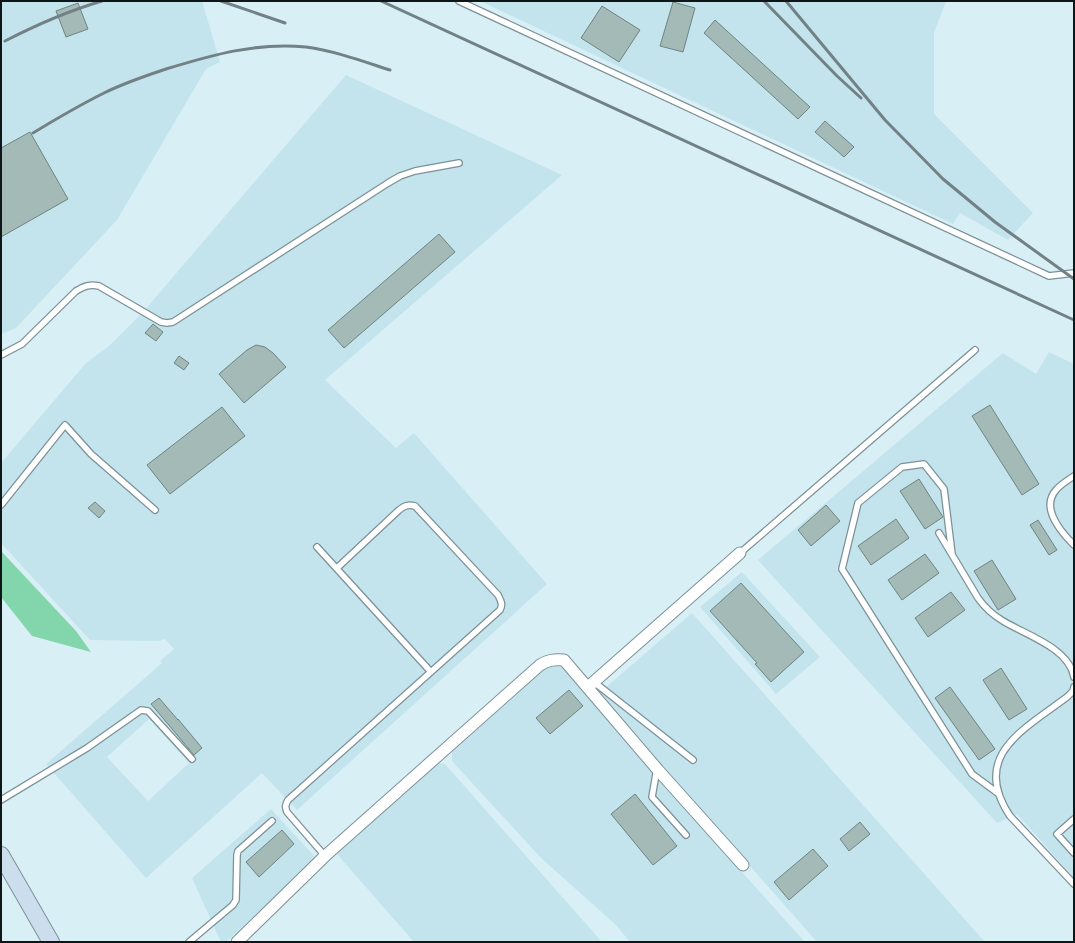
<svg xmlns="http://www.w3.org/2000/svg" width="1075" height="943" font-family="Overpass,sans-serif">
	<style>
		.built { fill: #c4e4ed; fill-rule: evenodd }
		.green { fill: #83d6ab }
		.building { fill: #a3bab7; stroke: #6e8482 }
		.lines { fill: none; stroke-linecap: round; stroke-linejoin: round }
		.lane-casing { stroke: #7c9197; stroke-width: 8 }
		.street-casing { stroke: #7c9197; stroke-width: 13 }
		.secondary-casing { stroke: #7c9197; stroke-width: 18 }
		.lane { stroke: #fff; stroke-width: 5.5 }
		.street { stroke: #fff; stroke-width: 11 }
		.secondary { stroke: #ccdeed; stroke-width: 16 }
		.rail { stroke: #728185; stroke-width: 3 }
	</style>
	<rect width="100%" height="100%" fill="#d9eff6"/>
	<path class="built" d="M 1,1 L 202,1 L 220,62 L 206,69 L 117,220 L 16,328 L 1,334 Z
		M 480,1 L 946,1 L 934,33 L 934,114 L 1033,213 L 1008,240 L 960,213 L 953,224 Z
		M 346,75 L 562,175 L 325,380 L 396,448 L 414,433 L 547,584 L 297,810 L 262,773 L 146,878 L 46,764 L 162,663 L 160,661 L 174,649 L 165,639 L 159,641 L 90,640 L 1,543 L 1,463 L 86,363 L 109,346 L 143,312 ZM 149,719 L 189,763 L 148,801 L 107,757 Z
		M 1049,352 L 1074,364 L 1074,878 L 1017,814 L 997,823 L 758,560 L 1003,353 L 1036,374 Z
		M 742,572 L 820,657 L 776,694 L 700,607 Z
		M 692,613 L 985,942 L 817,942 L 598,694 Z
		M 554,666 L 562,667 L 716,841 L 742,872 L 805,942 L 630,942 L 616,925 L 541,858 L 452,761 L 452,752 L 546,668 Z
		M 438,763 L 445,764 L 602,942 L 414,942 L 336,853 Z
		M 271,809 L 316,858 L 226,942 L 221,942 L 192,878 Z"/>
	<path class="green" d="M 1,551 L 76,631 L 91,652 L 32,636 L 1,597 Z"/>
	<path class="building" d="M 673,2 L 695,8 L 683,52 L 660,46 Z
		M 78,3 L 88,29 L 66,37 L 56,11 Z
		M 602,6 L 640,30 L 619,62 L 581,38 Z
		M 715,20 L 810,107 L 798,119 L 704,33 Z
		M 825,121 L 854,147 L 844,157 L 815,132 Z
		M 30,132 L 68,199 L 1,237 L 1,148 Z
		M 439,234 L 455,252 L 344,348 L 328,330 Z
		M 153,324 L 163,332 L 156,341 L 145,333 Z
		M 256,345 L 265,347 L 273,353 L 286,367 L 244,403 L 219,374 L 247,350 Z
		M 179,356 L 189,363 L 184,370 L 174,363 Z
		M 990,405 L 1039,484 L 1022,495 L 972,416 Z
		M 222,407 L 245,436 L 170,494 L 147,465 Z
		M 919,479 L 943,517 L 925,529 L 900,491 Z
		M 95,502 L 105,511 L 99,518 L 88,508 Z
		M 826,505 L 840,521 L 811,546 L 798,530 Z
		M 896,519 L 909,538 L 871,565 L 858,546 Z
		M 1038,520 L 1057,550 L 1049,555 L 1030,525 Z
		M 925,554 L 939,573 L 902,600 L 888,580 Z
		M 992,560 L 1016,599 L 998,610 L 974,571 Z
		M 741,583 L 804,652 L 771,682 L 755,664 L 757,663 L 710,611 Z
		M 951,592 L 965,610 L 928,637 L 915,618 Z
		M 1001,668 L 1027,709 L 1009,720 L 983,680 Z
		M 950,687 L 995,749 L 979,760 L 935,698 Z
		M 569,690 L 583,706 L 550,734 L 536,718 Z
		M 159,698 L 178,720 L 178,719 L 202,748 L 194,755 L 151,704 Z
		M 635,794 L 677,846 L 653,865 L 611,814 Z
		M 860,822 L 870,834 L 849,851 L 840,839 Z
		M 282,830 L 294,844 L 259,877 L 246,862 Z
		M 813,849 L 828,866 L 789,900 L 774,882 Z"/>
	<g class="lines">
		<defs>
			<path id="lane" d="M 459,1 L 1049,276 L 1074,273
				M 1,355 L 22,344 L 76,291 C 84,286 90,284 99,286 L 161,322 L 167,323 L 173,322 L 388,183 L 400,176 L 415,171 L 459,163
				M 1074,476 C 1068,480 1061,484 1056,490 C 1040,508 1061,532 1074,545
				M 1,505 L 65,425 L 91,454 L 155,510
				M 939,533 L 978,598 C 985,608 993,615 1003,621 C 1026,635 1069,648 1074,677
				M 317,547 L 431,672
				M 740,553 L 975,350
				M 952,554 L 944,489 L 924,464 L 902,467 L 858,503 L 842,569 L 972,774 L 999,794
				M 594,682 L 693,760
				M 1074,687 L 1073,691 L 1067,697 C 1023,730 970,756 1010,816 L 1074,884
				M 658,770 L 656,774 L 652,797 L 686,835
				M 1,800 L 87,748 L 141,710 L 148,711 L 192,759
				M 1074,819 L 1057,834 L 1074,853
				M 325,856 L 287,812 C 285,807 285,805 288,800 L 500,610 C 503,604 501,601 498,595 L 415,506 C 408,504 404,506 399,510 L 337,568
				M 189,942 L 233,905 L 236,900 L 237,855 L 238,851 L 272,821"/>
			<path id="street" d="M 588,687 L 740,553
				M 237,942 L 325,856 L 540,665 C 548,660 554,659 564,660 L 658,770 L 743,865"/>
			<path id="secondary" d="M 1,855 L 51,942"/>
		</defs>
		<use href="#lane" class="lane-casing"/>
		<use href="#street" class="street-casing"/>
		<use href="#secondary" class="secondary-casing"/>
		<use href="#lane" class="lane"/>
		<use href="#street" class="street"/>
		<use href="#secondary" class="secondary"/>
		<path class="rail" d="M 221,1 L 285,23
			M 381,1 L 1074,320
			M 764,1 L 837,76 L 861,98
			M 786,1 L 885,120 L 943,179 L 995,222 L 1074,279
			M 5,41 C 36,25 68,11 102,1
			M 33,133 C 56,119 80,105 104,93 C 124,83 145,76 166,69 C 212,55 257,42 306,47 C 335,51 362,61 390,70"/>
	</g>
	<rect width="1075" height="943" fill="none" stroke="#0e1618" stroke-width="4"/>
</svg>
